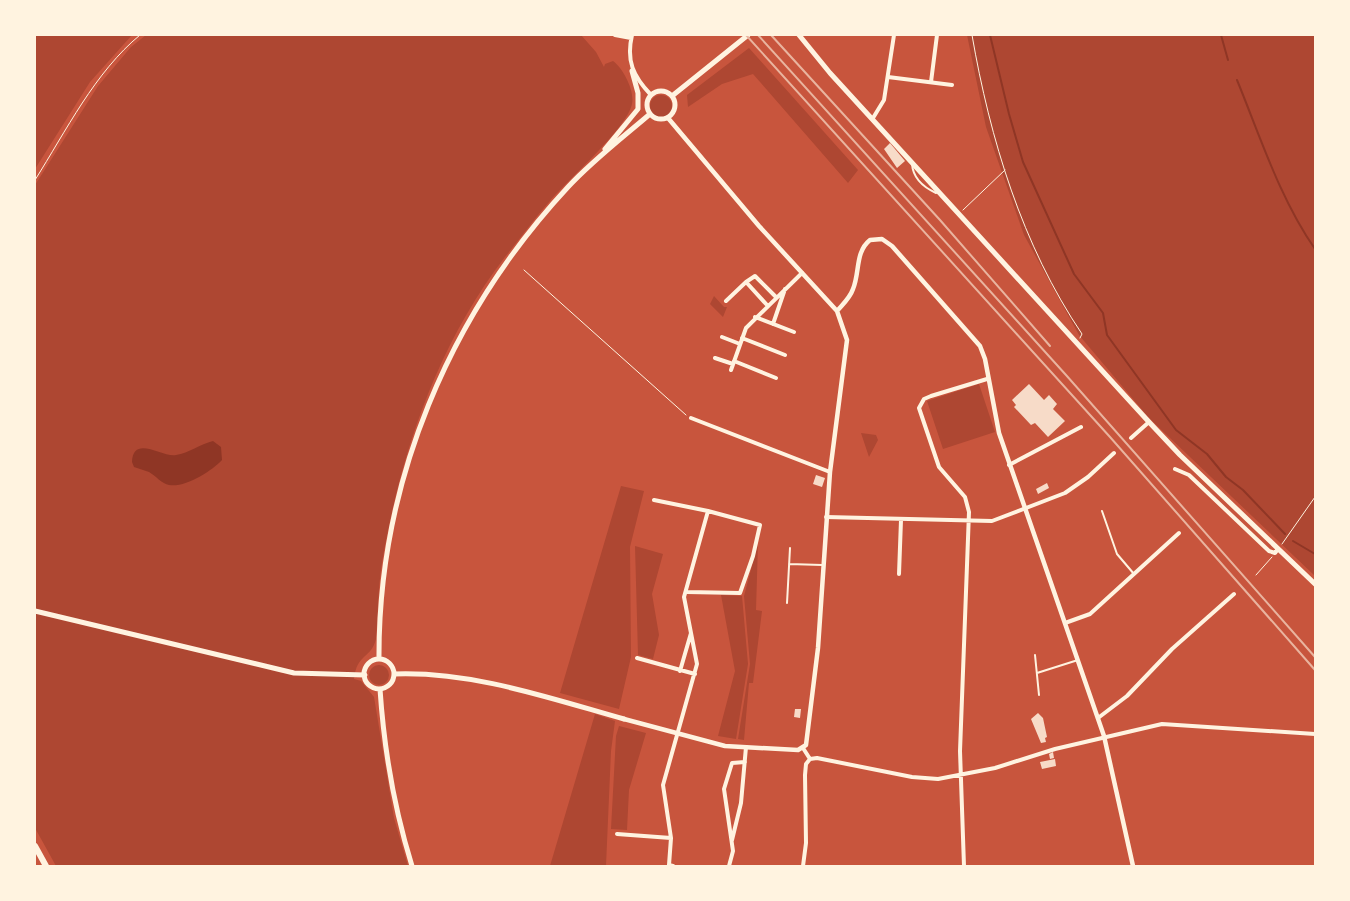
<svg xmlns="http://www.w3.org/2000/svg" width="1350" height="901" font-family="Montserrat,sans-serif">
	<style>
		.green { fill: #ae4732 }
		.water { fill: #8f3625 }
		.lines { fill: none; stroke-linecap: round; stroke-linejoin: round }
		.stream { stroke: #8f3625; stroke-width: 2 }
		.building { fill: #f7dbc8 }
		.path { stroke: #fff3e0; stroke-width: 1 }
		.service { stroke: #fff3e0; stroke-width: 2 }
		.minor { stroke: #fff3e0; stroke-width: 4 }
		.tertiary { stroke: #fff3e0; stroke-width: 4.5 }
		.secondary { stroke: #fff3e0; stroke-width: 5 }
		.motorway { stroke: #fff3e0; stroke-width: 6 }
		.rail { stroke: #e9b49f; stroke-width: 2 }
	</style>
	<rect width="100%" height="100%" fill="#c8553d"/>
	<path class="green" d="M 35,35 L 132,35 L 90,82 L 35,169 Z
		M 146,35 L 581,35 L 596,52 L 604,67 L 605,64 L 613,61 C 623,68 635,91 632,104 C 627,128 569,179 550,201 C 534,219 520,239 505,257 C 437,345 400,455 382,563 C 378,588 378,614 376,639 C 371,659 357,653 354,679 L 361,681 L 374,697 L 394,818 L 408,866 L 56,866 L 35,828 L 35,185 L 98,86 L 131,47 Z
		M 967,35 L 1315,35 L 1315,576 L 1149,418 L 1079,335 L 1024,235 L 986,127 Z
		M 749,48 L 858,170 L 848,183 L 753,74 L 722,84 L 688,107 L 687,95 Z
		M650 106a11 11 0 1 1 22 0a11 11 0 1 1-22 0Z
		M 714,296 L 724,307 L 727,307 L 723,317 L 710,304 Z
		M 979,384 L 995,432 L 943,449 L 927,401 Z
		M 861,433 L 876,435 L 878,440 L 869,457 Z
		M 621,486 L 644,491 L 630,547 L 631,657 L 619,709 L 560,693 Z
		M 758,543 L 756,610 L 762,611 L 753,683 L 749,683 L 744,740 L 738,739 L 750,664 L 744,596 Z
		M 635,546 L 663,554 L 652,594 L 659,635 L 653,659 L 638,655 Z
		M 721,595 L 742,596 L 748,664 L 736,739 L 718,736 L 735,671 Z
		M369 675a10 10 0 1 1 20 0a10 10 0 1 1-20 0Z
		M 595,714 L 615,721 L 611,751 L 606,866 L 550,866 Z
		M 619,726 L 646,733 L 629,790 L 627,830 L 611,829 L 616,736 Z"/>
	<path class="water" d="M 213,441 L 221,447 L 222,460 C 212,471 185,488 169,485 C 162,484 156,476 149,472 C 144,470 139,469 134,467 L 132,462 C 133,434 163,458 176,455 C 189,453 200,444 213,441 Z"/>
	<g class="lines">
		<path class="stream" d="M 990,35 L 1009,114 L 1023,162 L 1074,274 L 1103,313 L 1107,335 L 1176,430 L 1207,454 L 1226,477 L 1243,490 L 1285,534
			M 1221,35 L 1228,60
			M 1237,80 C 1260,136 1280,199 1315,249
			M 1293,541 L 1315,554"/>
	</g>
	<path class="building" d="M 890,143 L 905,161 L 897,168 L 884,149 Z
		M 1029,384 L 1044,400 L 1049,395 L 1057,404 L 1053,409 L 1065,421 L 1048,437 L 1035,423 L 1031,425 L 1014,407 L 1016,405 L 1012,400 Z
		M 816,475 L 825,478 L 822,487 L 813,484 Z
		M 1047,483 L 1049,488 L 1038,494 L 1036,489 Z
		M 795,709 L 801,709 L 800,718 L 794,717 Z
		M 1038,713 L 1043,718 L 1047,737 L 1045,738 L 1046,742 L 1041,743 L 1031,719 Z
		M 1053,752 L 1054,758 L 1050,759 L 1049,754 Z
		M 1055,759 L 1056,766 L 1042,769 L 1040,762 Z"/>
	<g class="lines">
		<path class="path" d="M 972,35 C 990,139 1022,245 1082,334 L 1080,338
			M 35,180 C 66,131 95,72 140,35
			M 963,210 L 1005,170
			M 524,270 L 686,415
			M 1282,544 L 1315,497
			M 1256,575 L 1272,557"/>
		<path class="service" d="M 912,164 C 913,178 923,187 936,193
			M 1102,511 L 1117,554 L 1134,574
			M 789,564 L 822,565
			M 787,603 L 790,548
			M 1035,655 L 1039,695
			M 1037,673 L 1078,660"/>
		<path class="minor" d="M 615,35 L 631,38
			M 632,35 C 626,61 633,76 651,95
			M 888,77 L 952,85
			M 931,82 L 937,35
			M 873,118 L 884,100 L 894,35
			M 726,301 L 746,282
			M 767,305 L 746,282 L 755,276 L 776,297
			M 755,317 L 794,332
			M 773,324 L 785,289
			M 722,337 L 740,344
			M 742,338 L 785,355
			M 715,358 L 733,364
			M 734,361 L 776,378
			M 731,370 L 746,328 L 802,273
			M 691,418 L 830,472
			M 1131,438 L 1149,422
			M 1009,465 L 1081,427
			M 1175,469 L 1189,475 L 1269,551 L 1275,553 L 1278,549
			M 654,500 L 708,511
			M 826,517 L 992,521 L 1065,493 L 1088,477 L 1114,453
			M 899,574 L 901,520
			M 1065,623 L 1090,614 L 1179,533
			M 637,658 L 695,674
			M 680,671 L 691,633
			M 1098,718 L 1127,696 L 1172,649 L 1234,594
			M 810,759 L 817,758 L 912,777 L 938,779 L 995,768 L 1055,749 L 1162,724 L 1315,734
			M 617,834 L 671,838 L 663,785 L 697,664 L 684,597 L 708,511 L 760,525 L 753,556 L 740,593 L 687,592
			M 671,838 L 669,865 L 673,866
			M 732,840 L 741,803 L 746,747
			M 729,866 L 733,851 L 724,789 L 732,763 L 745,762
			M 803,866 L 806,843 L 805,775 L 806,764 L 810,759 L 803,748
			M 964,866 L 960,751 L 969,512 L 965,497 L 939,467 L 919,408 L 924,399 L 931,396 L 987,379"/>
		<path class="tertiary" d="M 837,311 C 843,304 850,298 853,289 C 860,272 855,252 870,240 L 882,239 L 892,246 L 980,346 L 985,359 L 999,433 L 1104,736 L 1133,866
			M 624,719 L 725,746 L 798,750 L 806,745 L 818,648 L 830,472 L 847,340 L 837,311 L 759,226 L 668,118"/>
		<path class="secondary" d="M 799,35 L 830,73 L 1149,422 L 1180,455 L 1315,584
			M647 105a14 14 0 1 1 28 0a14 14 0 1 1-28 0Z
			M 672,96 L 748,35
			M 605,149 L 638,109 L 638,93 L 632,71
			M 35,611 L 294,673 L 365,675
			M 379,659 C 378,483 449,315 568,187 C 593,160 622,138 650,114
			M364 674a15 15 0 1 1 30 0a15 15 0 1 1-30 0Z
			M 394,674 C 472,671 549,698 624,719
			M 380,689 C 384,749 394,808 412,866"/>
		<path class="motorway" d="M 35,846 L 46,866"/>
		<path class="rail" d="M 746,35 L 1110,437 L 1315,670
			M 758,35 L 1066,375 L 1315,657
			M 771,35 L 940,220 L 1050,346"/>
	</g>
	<rect width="1350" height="901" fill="none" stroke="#fff3e0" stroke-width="72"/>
</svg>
